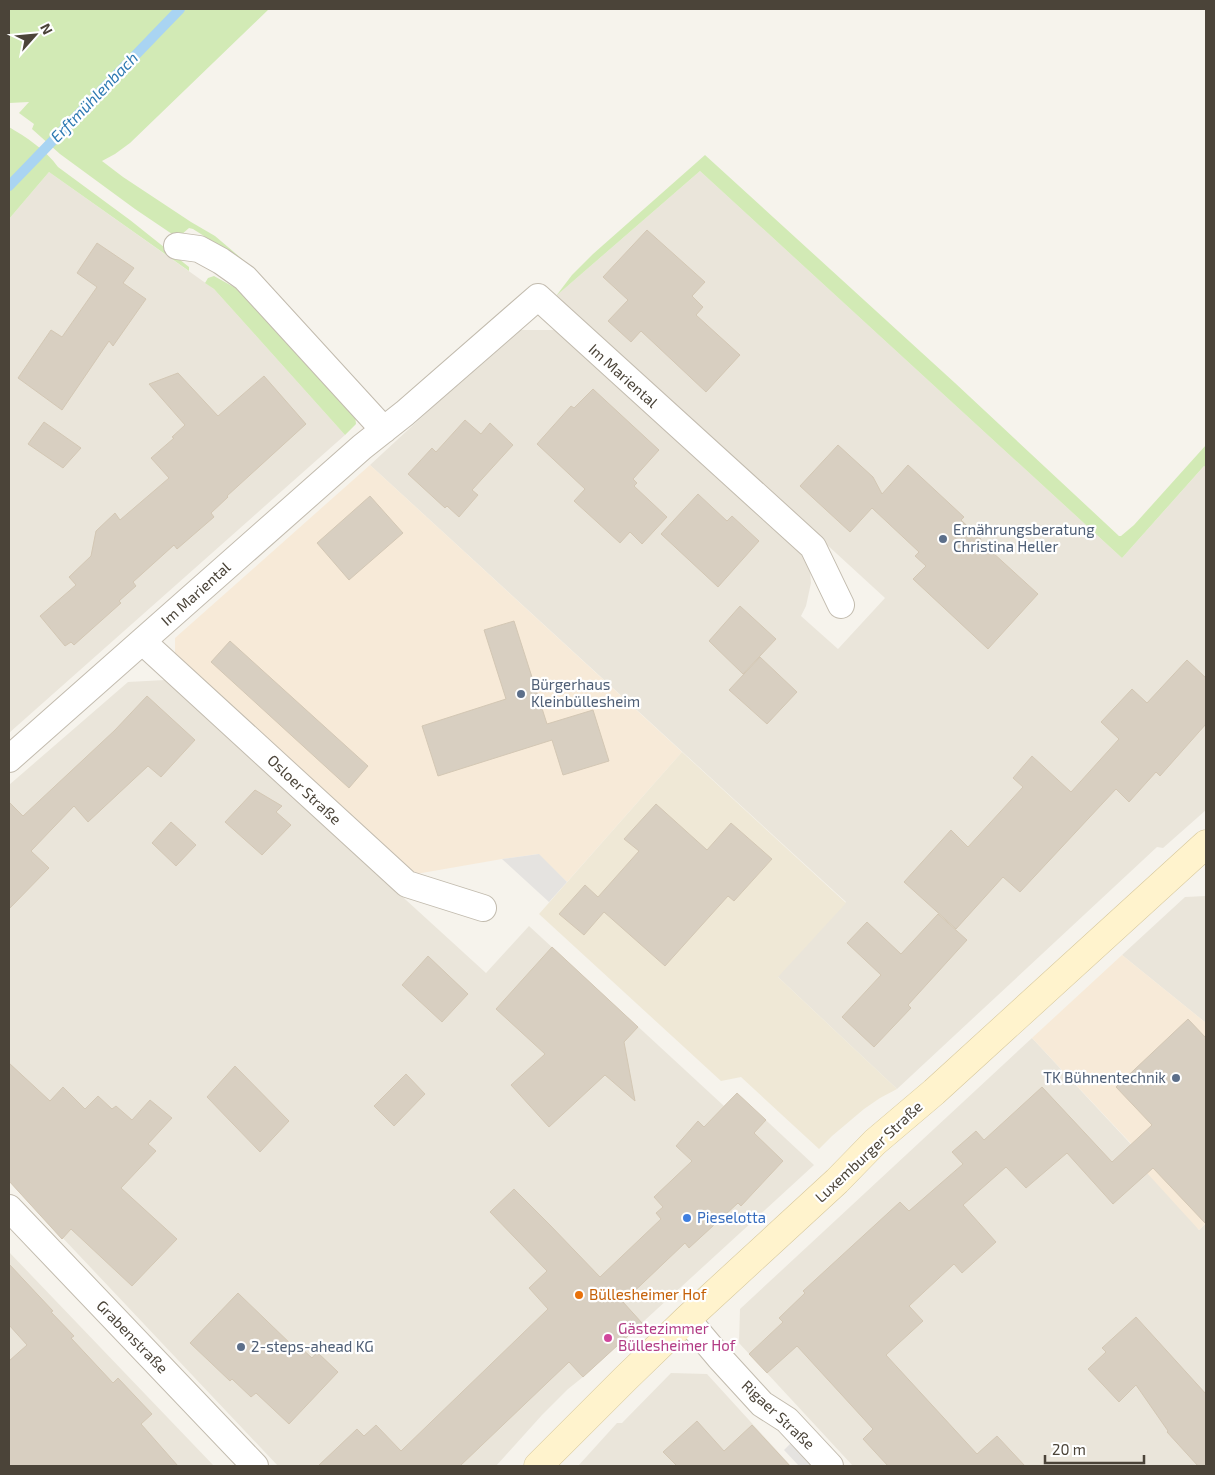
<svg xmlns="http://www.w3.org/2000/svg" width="1215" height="1475" font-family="'Exo 2',sans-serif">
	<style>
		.residential { fill: #eae5da }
		.commercial { fill: #f7ead8 }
		.education { fill: #efe8d6 }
		.green { fill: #d2eab5 }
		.parking { fill: #e5e3e0 }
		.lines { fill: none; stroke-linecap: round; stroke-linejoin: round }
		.stream { stroke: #a9d4f2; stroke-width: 10 }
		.building { fill: #d8cfc1; stroke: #d3c7b4 }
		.street-casing { stroke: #c2bbae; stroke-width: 28 }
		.secondary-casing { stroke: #d6c79b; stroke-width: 29 }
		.street { stroke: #fff; stroke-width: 26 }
		.secondary { stroke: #fff3cd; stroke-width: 28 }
		.service-dot { fill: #5c6f8a; stroke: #fff; stroke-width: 2 }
		.shop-dot { fill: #3f7fe0; stroke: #fff; stroke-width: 2 }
		.food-dot { fill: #e8710a; stroke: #fff; stroke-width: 2 }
		.hotel-dot { fill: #d1479c; stroke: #fff; stroke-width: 2 }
		.labels { text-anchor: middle; stroke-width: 4.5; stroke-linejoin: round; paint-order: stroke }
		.street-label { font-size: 15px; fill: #4b4439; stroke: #fff }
		.service-label { font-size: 15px; fill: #4e5e75; stroke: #fff; text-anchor: start }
		.shop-label { font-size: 15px; fill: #366cbe; stroke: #fff; text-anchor: start }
		.food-label { font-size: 15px; fill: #c56008; stroke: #fff; text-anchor: start }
		.hotel-label { font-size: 15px; fill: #b23c85; stroke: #fff; text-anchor: start }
		.water-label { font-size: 16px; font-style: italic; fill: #2e7ab2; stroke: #fff }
	</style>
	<rect width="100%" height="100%" fill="#f6f3ec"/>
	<path class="residential" d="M 700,171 L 1122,558 L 1205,465 L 1206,467 L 1206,810 L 1163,848 L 1157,847 L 897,1089 L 777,976 L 846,902 L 370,465 L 516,330 L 559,330 L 803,552 L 810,570 L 811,583 L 806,606 L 801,616 L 838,649 L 885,598 L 556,296 Z
		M 49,172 L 214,289 L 345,435 L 9,733 L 9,219 Z
		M 165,680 L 486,973 L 529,926 L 724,1106 L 737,1093 L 814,1165 L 583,1377 L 568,1389 L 542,1415 L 496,1466 L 278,1466 L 9,1181 L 9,785 L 128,682 Z
		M 1206,896 L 1206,1023 L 1122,955 L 1185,897 Z
		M 1032,1038 L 1153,1168 L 1199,1230 L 1206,1223 L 1206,1466 L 853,1466 L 739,1343 L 740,1309 Z
		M 9,1252 L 214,1466 L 9,1466 Z
		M 671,1373 L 707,1374 L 791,1466 L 578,1466 L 617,1423 L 622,1423 Z"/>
	<path class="commercial" d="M 370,465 L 682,752 L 567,882 L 538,854 L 502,859 L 416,874 L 175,656 L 175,638 Z
		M 1122,955 L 1206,1023 L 1206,1223 L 1199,1230 L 1147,1173 L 1153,1167 L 1032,1038 Z"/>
	<path class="education" d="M 682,752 L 846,903 L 778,977 L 897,1089 L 880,1098 L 864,1109 L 832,1136 L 819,1149 L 741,1077 L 721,1081 L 539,914 Z"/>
	<path class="green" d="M 9,9 L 269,9 L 130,143 L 115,154 L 102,161 L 123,177 L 191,222 L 215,236 L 248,264 L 193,229 L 189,228 L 181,235 L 172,234 L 135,209 L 60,154 L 32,129 L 34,124 L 19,113 L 29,102 L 9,103 Z
		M 9,127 C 26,137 46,150 58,167 L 130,220 L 189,267 L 189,271 L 49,172 L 9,219 Z
		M 705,155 L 955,383 L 1119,536 L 1121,536 L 1134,525 L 1206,445 L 1206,467 L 1204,466 L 1122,558 L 700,171 L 556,296 L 572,275 L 593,254 Z
		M 214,276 L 241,291 L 355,415 L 356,424 L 345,435 L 214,289 L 205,283 L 208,278 Z"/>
	<path class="parking" d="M 539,854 L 567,882 L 549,902 L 502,859 Z
		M 791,1443 L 813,1466 L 799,1466 L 784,1450 Z"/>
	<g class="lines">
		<path class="stream" d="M 9,186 L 180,9"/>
	</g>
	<path class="building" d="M 647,230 L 705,282 L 692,296 L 703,307 L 696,315 L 740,355 L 706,392 L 641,331 L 631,342 L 608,321 L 628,300 L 603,277 Z
		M 97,243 L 134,268 L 123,283 L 146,299 L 113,346 L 109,341 L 62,410 L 18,378 L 51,330 L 62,337 L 97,287 L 77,273 Z
		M 178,373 L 218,416 L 264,376 L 306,424 L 227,496 L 228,497 L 211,513 L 214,517 L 177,549 L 174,545 L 133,582 L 136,586 L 119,601 L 121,603 L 74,645 L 71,642 L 65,646 L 40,616 L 76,585 L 69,577 L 91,556 L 96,531 L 115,513 L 120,520 L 169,478 L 151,458 L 174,438 L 172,437 L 185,425 L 149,384 Z
		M 593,389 L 659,450 L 633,479 L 637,483 L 634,486 L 667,517 L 642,544 L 630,532 L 620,543 L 574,501 L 585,489 L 537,444 L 571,406 L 574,408 Z
		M 465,420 L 481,434 L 490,423 L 513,445 L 472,490 L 478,495 L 459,517 L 447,506 L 445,508 L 408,474 L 432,448 L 436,452 Z
		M 44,422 L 81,448 L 63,468 L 28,444 Z
		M 838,445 L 873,477 L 882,494 L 908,465 L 964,517 L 961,520 L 981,539 L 980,541 L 1038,594 L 988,649 L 913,579 L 926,566 L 915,556 L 919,552 L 872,508 L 850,532 L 800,486 Z
		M 698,494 L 727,521 L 732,516 L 759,541 L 718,587 L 661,534 Z
		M 370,496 L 403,533 L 349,580 L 317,543 Z
		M 740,606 L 776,639 L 743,674 L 709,641 Z
		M 514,621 L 547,724 L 593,710 L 609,761 L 563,775 L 552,740 L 438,776 L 422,726 L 506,699 L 484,630 Z
		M 230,641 L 368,766 L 349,788 L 211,662 Z
		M 760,657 L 797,692 L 767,724 L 729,690 Z
		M 1187,660 L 1206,678 L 1206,724 L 1160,776 L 1156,772 L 1129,802 L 1116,789 L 1020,892 L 1003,877 L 956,929 L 904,882 L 951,830 L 968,847 L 1023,787 L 1013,778 L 1032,756 L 1071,792 L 1119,739 L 1101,722 L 1132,689 L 1147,703 Z
		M 147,696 L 195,740 L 161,777 L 148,766 L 88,822 L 74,806 L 31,851 L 49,868 L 9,909 L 9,802 L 23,816 L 115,730 Z
		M 255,790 L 282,806 L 276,812 L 291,825 L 262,855 L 225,822 Z
		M 656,804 L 707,850 L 731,823 L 772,859 L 734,901 L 728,896 L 665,966 L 604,912 L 584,935 L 559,914 L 585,885 L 598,897 L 639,851 L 624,839 Z
		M 171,822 L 196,845 L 176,866 L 152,843 Z
		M 938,914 L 967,940 L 908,1005 L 911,1008 L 874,1047 L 842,1017 L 881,975 L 847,943 L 867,922 L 901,954 Z
		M 552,947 L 638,1027 L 624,1042 L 635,1101 L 605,1075 L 549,1127 L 511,1085 L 545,1054 L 496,1009 Z
		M 428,956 L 468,994 L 442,1022 L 402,985 Z
		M 1188,1019 L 1206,1038 L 1206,1224 L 1153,1168 L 1113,1204 L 1067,1153 L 1026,1188 L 1006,1167 L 963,1205 L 996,1242 L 962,1273 L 954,1264 L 909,1306 L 923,1321 L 886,1355 L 977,1454 L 997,1436 L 1025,1466 L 888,1466 L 863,1439 L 873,1429 L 797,1346 L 767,1373 L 749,1354 L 783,1322 L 779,1318 L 805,1293 L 803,1291 L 900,1202 L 909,1211 L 963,1164 L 952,1152 L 976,1131 L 984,1140 L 1042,1087 L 1112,1162 L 1152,1125 L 1116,1087 Z
		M 9,1063 L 50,1101 L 63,1087 L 85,1109 L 98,1096 L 112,1109 L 116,1106 L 132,1120 L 150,1100 L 172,1118 L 148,1144 L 156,1151 L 121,1188 L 177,1239 L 132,1286 L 71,1229 L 62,1239 L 9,1181 Z
		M 235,1066 L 289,1121 L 260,1152 L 207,1097 Z
		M 406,1074 L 425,1094 L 394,1126 L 374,1106 Z
		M 737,1093 L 766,1120 L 754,1133 L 783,1161 L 741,1206 L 738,1203 L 689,1248 L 685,1243 L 623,1302 L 642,1323 L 583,1377 L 569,1362 L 460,1466 L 318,1466 L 357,1429 L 364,1436 L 376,1425 L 401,1451 L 548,1309 L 529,1288 L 547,1271 L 490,1212 L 514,1189 L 550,1225 L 600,1277 L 661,1219 L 656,1213 L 663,1207 L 654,1197 L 692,1161 L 676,1146 L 698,1121 L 704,1127 Z
		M 9,1264 L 53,1311 L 51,1312 L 74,1336 L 71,1338 L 113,1383 L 118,1378 L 152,1414 L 141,1424 L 178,1466 L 9,1466 L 9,1361 L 27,1345 L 9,1325 Z
		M 238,1293 L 296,1349 L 299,1346 L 312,1358 L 317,1352 L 338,1372 L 289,1424 L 256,1393 L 251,1397 L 232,1379 L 230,1381 L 190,1343 Z
		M 1136,1317 L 1206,1394 L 1206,1466 L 1198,1466 L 1167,1432 L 1168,1431 L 1136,1385 L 1119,1402 L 1088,1369 L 1106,1352 L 1102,1348 Z
		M 697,1421 L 724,1451 L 752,1425 L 790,1466 L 677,1466 L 663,1452 Z"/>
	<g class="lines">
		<defs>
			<path id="street" d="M 177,246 L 199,249 L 221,261 L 245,278 L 384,430
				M 143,642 L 407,884 L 483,908
				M 9,759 L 362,447 L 405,413 L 538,297 L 813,547 L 841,605
				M 9,1208 L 255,1466
				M 687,1319 L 719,1357 L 762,1404 L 787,1420 L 830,1466"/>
			<path id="secondary" d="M 538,1466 L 625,1379 L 687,1319 L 837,1181 L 875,1142 L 934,1092 L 1206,844"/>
		</defs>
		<use href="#street" class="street-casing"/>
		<use href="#secondary" class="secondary-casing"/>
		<use href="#street" class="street"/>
		<use href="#secondary" class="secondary"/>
	</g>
	<g class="service-dot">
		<circle cx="943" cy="539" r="5"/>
		<circle cx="521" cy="694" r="5"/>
		<circle cx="1176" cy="1078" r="5"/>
		<circle cx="241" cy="1347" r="5"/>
	</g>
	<circle class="shop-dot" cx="687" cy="1218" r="5"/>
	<circle class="food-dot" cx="579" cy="1295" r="5"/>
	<circle class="hotel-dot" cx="608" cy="1338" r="5"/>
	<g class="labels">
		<g class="street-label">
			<text transform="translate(623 376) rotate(42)" y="5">Im Mariental</text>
			<text transform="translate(196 594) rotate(-42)" y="5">Im Mariental</text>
			<text transform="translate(304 790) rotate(43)" y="5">Osloer Straße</text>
			<text transform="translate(869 1152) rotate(-43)" y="5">Luxemburger Straße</text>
			<text transform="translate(132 1337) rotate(46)" y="5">Grabenstraße</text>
			<text transform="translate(778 1415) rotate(43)" y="5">Rigaer Straße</text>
		</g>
		<g class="service-label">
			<text x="953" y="535">Ernährungsberatung<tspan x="953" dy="17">Christina Heller</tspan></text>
			<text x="531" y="690">Bürgerhaus<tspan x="531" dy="17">Kleinbüllesheim</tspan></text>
			<text x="1166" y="1083" text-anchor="end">TK Bühnentechnik</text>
			<text x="251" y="1352">2-steps-ahead KG</text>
		</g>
		<g class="shop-label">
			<text x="697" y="1223">Pieselotta</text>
		</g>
		<g class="food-label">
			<text x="589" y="1300">Büllesheimer Hof</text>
		</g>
		<g class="hotel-label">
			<text x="618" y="1334">Gästezimmer<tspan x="618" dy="17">Büllesheimer Hof</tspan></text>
		</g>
		<g class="water-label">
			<text transform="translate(94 97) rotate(-46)" y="6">Erftmühlenbach</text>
		</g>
	</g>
	<rect width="1215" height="1475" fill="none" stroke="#4b4439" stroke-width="20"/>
	<g transform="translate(35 35) rotate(63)" stroke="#ffffff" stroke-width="4" paint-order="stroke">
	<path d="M0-4L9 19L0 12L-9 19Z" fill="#4b4439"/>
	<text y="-8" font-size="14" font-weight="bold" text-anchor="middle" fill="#4b4439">N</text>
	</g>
	<path d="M1045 1455v8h99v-8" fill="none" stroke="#4b4439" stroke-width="2.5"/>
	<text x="1052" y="1455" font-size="15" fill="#4b4439" stroke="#ffffff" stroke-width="4" paint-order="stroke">20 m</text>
</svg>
